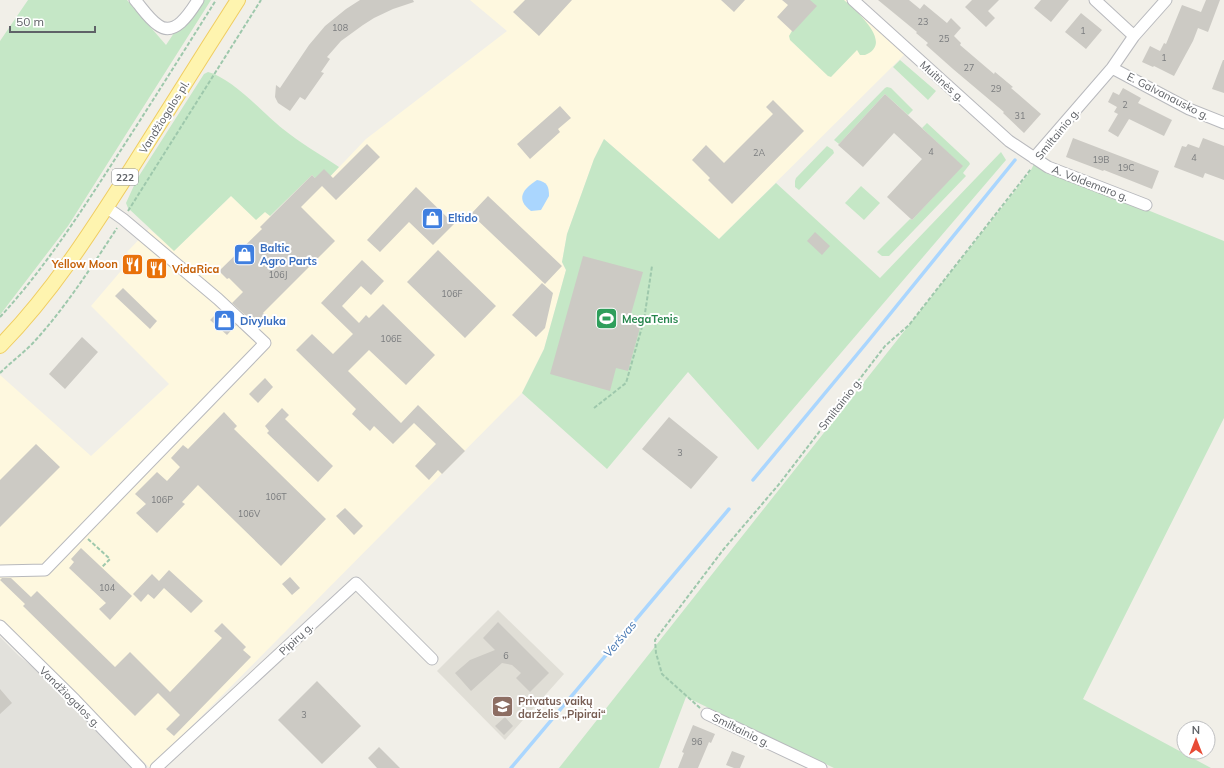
<svg xmlns="http://www.w3.org/2000/svg" width="1224" height="768" font-family="Mulish,sans-serif">
	<style>
		.commercial { fill: #fef8df }
		.industrial { fill: #e2e1dc }
		.education { fill: #e0ded6 }
		.green { fill: #c5e7c6 }
		.water { fill: #aad6fe }
		.lines { fill: none; stroke-linecap: round; stroke-linejoin: round }
		.stream { stroke: #aad6fe; stroke-width: 3.5 }
		.building { fill: #cccac4 }
		.minor-casing { stroke: #b8b9bd; stroke-width: 13 }
		.major-casing { stroke: #f0cd61; stroke-width: 16 }
		.path { stroke: #9ec8ac; stroke-width: 2; stroke-dasharray: 4 2; stroke-linecap: butt }
		.minor { stroke: #fff; stroke-width: 11 }
		.major { stroke: #fef4af; stroke-width: 14 }
		.labels { text-anchor: middle; stroke-width: 4; stroke-linejoin: round; paint-order: stroke }
		.number-label { font-size: 9px; fill: #7a7c7e }
		.shield { fill: #fff; stroke: #8f9195; stroke-width: 1 }
		.shield-label { font-size: 10px; font-weight: bold; fill: #5f6267 }
		.street-label { font-size: 11px; fill: #5f6267; stroke: #fff }
		.shop-label { font-size: 11px; font-weight: bold; fill: #366cbe; stroke: #fff; text-anchor: start }
		.food-label { font-size: 11px; font-weight: bold; fill: #c56008; stroke: #fff; text-anchor: end }
		.leisure-label { font-size: 11px; font-weight: bold; fill: #27864d; stroke: #fff; text-anchor: start }
		.education-label { font-size: 11px; font-weight: bold; fill: #785e54; stroke: #fff; text-anchor: start }
		.water-label { font-size: 12px; font-style: italic; fill: #4576b1; stroke: #fff }
	</style>
	<rect width="100%" height="100%" fill="#f1efe8"/>
	<path class="commercial" d="M 470,0 L 853,0 L 909,50 L 719,239 L 604,139 L 594,159 L 567,234 L 562,262 L 566,270 L 544,349 L 522,393 L 150,768 L 0,619 L 0,375 L 91,456 L 169,384 L 91,306 L 132,258 L 127,252 L 149,229 L 175,250 L 231,196 L 265,212 L 271,216 L 312,175 L 322,185 L 366,139 L 507,31 Z"/>
	<path class="industrial" d="M 0,637 L 19,656 L 75,700 L 140,768 L 0,768 Z"/>
	<path class="education" d="M 498,610 L 564,674 L 505,740 L 437,671 Z"/>
	<path class="green" d="M 28,0 L 127,0 L 166,45 L 196,0 L 211,0 L 68,226 L 0,315 L 0,41 Z
		M 810,0 L 844,0 C 855,10 895,43 865,55 L 860,55 L 857,50 L 831,77 L 828,76 L 790,40 L 789,36 Z
		M 900,60 L 936,91 L 928,100 L 893,67 Z
		M 208,72 C 232,78 263,113 283,129 C 300,143 320,154 339,167 L 322,185 L 312,175 L 270,216 L 265,212 L 256,220 L 231,196 L 174,251 L 128,208 L 126,203 L 137,179 L 204,74 Z
		M 887,87 L 891,88 L 913,110 L 908,115 L 885,94 L 839,144 L 834,140 L 885,88 Z
		M 927,123 L 969,162 L 970,164 L 963,173 L 966,176 L 889,256 L 882,256 L 877,252 L 910,219 L 912,220 L 962,166 L 922,128 Z
		M 604,139 L 719,239 L 776,183 L 880,278 L 1001,152 L 1006,160 L 758,450 L 688,372 L 607,469 L 522,393 L 544,349 L 566,270 L 562,262 L 567,234 L 594,159 Z
		M 827,146 L 833,150 L 834,153 L 799,190 L 795,187 L 795,181 L 796,178 Z
		M 1034,164 L 1224,241 L 1224,418 L 1083,699 L 1211,768 L 834,768 L 686,697 L 659,768 L 559,768 L 1030,172 Z
		M 861,186 L 880,203 L 864,220 L 845,203 Z"/>
	<path class="water" d="M 537,180 C 547,182 549,186 549,196 L 541,210 L 531,211 C 515,199 523,189 537,180 Z"/>
	<g class="lines">
		<path class="stream" d="M 753,480 L 869,340 L 1015,160
			M 511,768 L 729,509"/>
	</g>
	<path class="building" d="M 360,0 L 413,0 L 414,2 L 393,9 L 374,18 L 363,25 L 341,41 L 327,57 L 330,59 L 321,72 L 324,73 L 305,100 L 300,97 L 290,111 L 278,103 L 275,97 L 276,85 L 280,88 L 309,45 L 325,26 L 346,9 Z
		M 525,0 L 572,0 L 539,36 L 513,12 Z
		M 721,0 L 745,0 L 734,12 Z
		M 782,0 L 810,0 L 817,6 L 793,32 L 777,17 L 788,5 Z
		M 878,0 L 909,0 L 920,9 L 924,4 L 947,23 L 951,18 L 961,28 L 954,36 L 961,43 L 960,45 L 994,74 L 995,72 L 1013,87 L 1011,88 L 1041,114 L 1024,133 L 1003,113 L 1004,112 L 953,69 L 926,45 L 928,43 L 916,33 L 917,32 Z
		M 972,0 L 999,0 L 988,11 L 995,18 L 986,27 L 965,7 Z
		M 1041,0 L 1069,0 L 1051,22 L 1034,8 Z
		M 1206,0 L 1220,0 L 1208,32 L 1198,28 L 1193,41 L 1174,76 L 1154,66 L 1153,67 L 1142,62 L 1150,46 L 1160,51 L 1164,43 L 1166,44 L 1182,5 L 1201,12 Z
		M 1081,13 L 1102,30 L 1086,49 L 1065,32 Z
		M 1223,60 L 1224,60 L 1224,93 L 1212,89 Z
		M 1123,88 L 1141,98 L 1138,103 L 1172,120 L 1164,136 L 1129,119 L 1118,137 L 1108,131 L 1118,114 L 1114,112 L 1117,107 L 1108,102 L 1113,92 L 1119,95 Z
		M 885,94 L 963,166 L 912,220 L 887,197 L 922,159 L 894,133 L 863,167 L 838,145 Z
		M 773,100 L 804,131 L 732,204 L 708,180 L 710,178 L 692,160 L 706,145 L 724,163 L 773,114 L 766,107 Z
		M 560,106 L 571,118 L 558,129 L 560,132 L 530,159 L 517,144 Z
		M 1073,138 L 1159,171 L 1152,189 L 1104,170 L 1103,171 L 1066,157 Z
		M 1203,138 L 1224,146 L 1224,180 L 1205,173 L 1203,178 L 1174,167 L 1182,146 L 1186,147 L 1188,144 L 1199,148 Z
		M 367,144 L 380,157 L 336,200 L 322,186 L 301,207 L 335,241 L 263,313 L 265,315 L 256,325 L 232,303 L 243,292 L 229,278 L 227,279 L 219,271 L 262,229 L 260,227 L 312,175 L 315,178 L 324,169 L 333,178 Z
		M 416,187 L 454,224 L 433,245 L 409,222 L 380,252 L 367,240 Z
		M 488,196 L 562,266 L 545,284 L 471,214 Z
		M 815,232 L 830,246 L 822,255 L 807,241 Z
		M 438,250 L 496,306 L 465,338 L 407,282 Z
		M 583,256 L 643,272 L 631,314 L 643,317 L 628,371 L 616,368 L 610,391 L 550,374 Z
		M 362,260 L 384,281 L 371,295 L 361,286 L 342,306 L 359,323 L 366,315 L 369,318 L 383,304 L 435,355 L 406,385 L 369,350 L 348,371 L 401,423 L 418,405 L 465,451 L 442,474 L 438,470 L 429,480 L 415,466 L 436,444 L 414,423 L 393,444 L 374,426 L 370,431 L 352,414 L 356,409 L 296,350 L 312,334 L 333,354 L 353,334 L 321,303 Z
		M 542,283 L 553,293 L 545,328 L 536,337 L 512,315 Z
		M 123,288 L 157,321 L 150,329 L 115,296 Z
		M 220,310 L 236,325 L 227,335 L 210,320 Z
		M 82,337 L 98,352 L 65,389 L 49,374 Z
		M 265,378 L 273,387 L 258,403 L 249,394 Z
		M 282,408 L 289,415 L 285,419 L 333,466 L 318,482 L 267,433 L 269,431 L 265,426 Z
		M 224,412 L 237,426 L 234,429 L 326,519 L 281,566 L 198,485 L 182,502 L 185,504 L 157,533 L 136,513 L 146,504 L 135,494 L 157,472 L 167,481 L 180,467 L 171,458 L 183,445 L 188,449 Z
		M 669,417 L 718,457 L 691,489 L 642,449 Z
		M 36,444 L 60,467 L 0,527 L 0,480 Z
		M 345,508 L 363,526 L 354,535 L 336,516 Z
		M 81,548 L 132,596 L 110,620 L 99,609 L 106,603 L 69,568 L 74,562 L 71,559 Z
		M 169,570 L 203,601 L 191,613 L 164,588 L 154,599 L 148,594 L 141,602 L 133,594 L 152,574 L 159,581 Z
		M 290,577 L 300,588 L 292,595 L 282,584 Z
		M 2,578 L 11,578 L 31,597 L 37,591 L 115,667 L 130,652 L 170,692 L 222,638 L 214,631 L 222,623 L 246,647 L 243,650 L 251,657 L 174,736 L 166,729 L 180,715 L 158,693 L 135,716 L 23,606 L 25,604 L 0,580 Z
		M 498,622 L 549,673 L 530,692 L 516,678 L 521,673 L 512,665 L 502,663 L 471,691 L 455,673 L 470,660 L 495,650 L 483,638 Z
		M 317,681 L 361,726 L 322,764 L 278,720 Z
		M 0,689 L 12,703 L 0,714 Z
		M 505,717 L 513,726 L 504,735 L 495,726 Z
		M 693,725 L 715,734 L 711,743 L 709,742 L 698,768 L 678,768 L 684,753 L 682,752 Z
		M 379,747 L 400,768 L 377,768 L 368,758 Z
		M 732,751 L 745,756 L 740,768 L 734,768 L 726,765 Z"/>
	<g class="lines">
		<defs>
			<path id="minor" d="M 135,0 C 142,8 149,19 158,25 C 175,38 191,11 198,0
				M 853,0 L 1009,141 L 1048,167 L 1146,205
				M 1095,0 L 1134,36
				M 1112,68 L 1189,109 L 1224,123
				M 1034,158 L 1112,68 L 1134,36 L 1166,0
				M 0,571 L 45,570 L 265,343 L 218,299 L 123,219 L 106,207
				M 0,626 L 75,700 L 140,768
				M 707,714 L 821,768
				M 156,768 L 356,583 L 432,659"/>
			<path id="major" d="M 0,346 C 52,293 92,230 131,169 C 167,112 202,56 238,0"/>
		</defs>
		<use href="#minor" class="minor-casing"/>
		<use href="#major" class="major-casing"/>
		<path class="path" d="M 128,211 L 261,0
			M 0,317 C 46,267 82,210 119,153 C 152,102 184,51 216,0
			M 0,373 C 10,363 22,354 32,344 C 64,310 92,266 117,228
			M 594,408 L 626,383 L 644,320 L 652,266
			M 88,539 L 110,559 L 102,567
			M 700,708 L 662,674 L 656,653 L 655,640 L 723,550 L 780,483 L 885,346 L 909,325 L 1031,169"/>
		<use href="#minor" class="minor"/>
		<use href="#major" class="major"/>
	</g>
	<defs>
		<symbol id="shop-square" viewBox="-11 -11 22 22"><rect x="-9" y="-9" width="18" height="18" rx="4" fill="#3f7fe0" stroke="#fff"/><path d="M-5-2.5h2.3a2.7 3.5 0 0 1 5.4 0H5L5.5 6h-11ZM-1.5-2.5h3a1.5 2.3 0 0 0-3 0Z" fill="#fff"/></symbol>
		<symbol id="restaurant-square" viewBox="-11 -11 22 22"><rect x="-9" y="-9" width="18" height="18" rx="4" fill="#e8710a" stroke="#fff"/><path d="M-5-6h1v4h1v-4h1v4h1v-4h1v5L-1.5 .5V6h-2V.5L-5-1ZM5-6V6H3V1.5H1.5Q1.5-4 5-6Z" fill="#fff"/></symbol>
		<symbol id="stadium-square" viewBox="-11 -11 22 22"><rect x="-9" y="-9" width="18" height="18" rx="4" fill="#2e9e5b" stroke="#fff"/><path d="M0-5a6.5 5 0 1 0 0 10a6.5 5 0 1 0 0-10ZM-3.5-1.8h7v3.6h-7Z" fill="#fff"/></symbol>
		<symbol id="school-square" viewBox="-11 -11 22 22"><rect x="-9" y="-9" width="18" height="18" rx="4" fill="#8d6e63" stroke="#fff"/><path d="M0-5L7-2L0 1L-7-2ZM-4 1L0 2.5L4 1V4Q0 6-4 4Z" fill="#fff"/></symbol>
	</defs>
	<g fill-rule="evenodd">
		<use href="#shop-square" x="420" y="206" width="25" height="25"/>
		<use href="#shop-square" x="232" y="242" width="25" height="25"/>
		<use href="#restaurant-square" x="120" y="252" width="25" height="25"/>
		<use href="#restaurant-square" x="144" y="256" width="25" height="25"/>
		<use href="#stadium-square" x="594" y="306" width="25" height="25"/>
		<use href="#shop-square" x="212" y="308" width="25" height="25"/>
		<use href="#school-square" x="490" y="694" width="25" height="25"/>
	</g>
	<g class="labels">
		<g class="number-label">
			<text x="923" y="25">23</text>
			<text x="340" y="31">108</text>
			<text x="1083" y="34">1</text>
			<text x="944" y="42">25</text>
			<text x="1164" y="61">1</text>
			<text x="969" y="71">27</text>
			<text x="996" y="92">29</text>
			<text x="1125" y="108">2</text>
			<text x="1020" y="119">31</text>
			<text x="931" y="155">4</text>
			<text x="759" y="156">2A</text>
			<text x="1194" y="161">4</text>
			<text x="1101" y="163">19B</text>
			<text x="1126" y="171">19C</text>
			<text x="278" y="278">106J</text>
			<text x="452" y="297">106F</text>
			<text x="391" y="342">106E</text>
			<text x="680" y="456">3</text>
			<text x="276" y="500">106T</text>
			<text x="162" y="503">106P</text>
			<text x="249" y="517">106V</text>
			<text x="107" y="591">104</text>
			<text x="506" y="659">6</text>
			<text x="304" y="718">3</text>
			<text x="697" y="745">96</text>
		</g>
		<rect class="shield" x="112" y="169" width="26" height="16" rx="3"/>
		<g class="shield-label">
			<text x="125" y="181">222</text>
		</g>
		<g class="street-label">
			<text transform="translate(942 81) rotate(42)" y="4">Muitinės g.</text>
			<text transform="translate(1168 96) rotate(27)" y="4">E. Galvanausko g.</text>
			<text transform="translate(164 117) rotate(-58)" y="4">Vandžiogalos pl.</text>
			<text transform="translate(1057 134) rotate(-51)" y="4">Smiltainio g.</text>
			<text transform="translate(1090 183) rotate(21)" y="4">A. Voldemaro g.</text>
			<text transform="translate(840 404) rotate(-52)" y="4">Smiltainio g.</text>
			<text transform="translate(296 639) rotate(-43)" y="4">Pipirų g.</text>
			<text transform="translate(70 697) rotate(45)" y="4">Vandžiogalos g.</text>
			<text transform="translate(741 730) rotate(26)" y="4">Smiltainio g.</text>
		</g>
		<g class="shop-label">
			<text x="448" y="222">Eltido</text>
			<text x="260" y="252">Baltic<tspan x="260" dy="13">Agro Parts</tspan></text>
			<text x="240" y="325">Divyluka</text>
		</g>
		<g class="food-label">
			<text x="118" y="268">Yellow Moon</text>
			<text x="172" y="273" text-anchor="start">VidaRica</text>
		</g>
		<g class="leisure-label">
			<text x="622" y="323">MegaTenis</text>
		</g>
		<g class="education-label">
			<text x="518" y="705">Privatus vaikų<tspan x="518" dy="13">darželis „Pipirai“</tspan></text>
		</g>
		<g class="water-label">
			<text transform="translate(620 639) rotate(-50)" y="4">Veršvas</text>
		</g>
	</g>
	<g transform="translate(1196 740)"><circle r="19" fill="#ffffff" stroke="#bfc0c2"/>
	<path d="M0-3L7 15L0 10L-7 15Z" fill="#e84b36"/>
	<text y="-6" font-size="11" font-weight="bold" text-anchor="middle" fill="#5f6267">N</text>
	</g>
	<path d="M10 26v6h85v-6" fill="none" stroke="#5f6267" stroke-width="2"/>
	<text x="16" y="26" font-size="12" fill="#5f6267" stroke="#ffffff" stroke-width="3" paint-order="stroke">50 m</text>
</svg>
